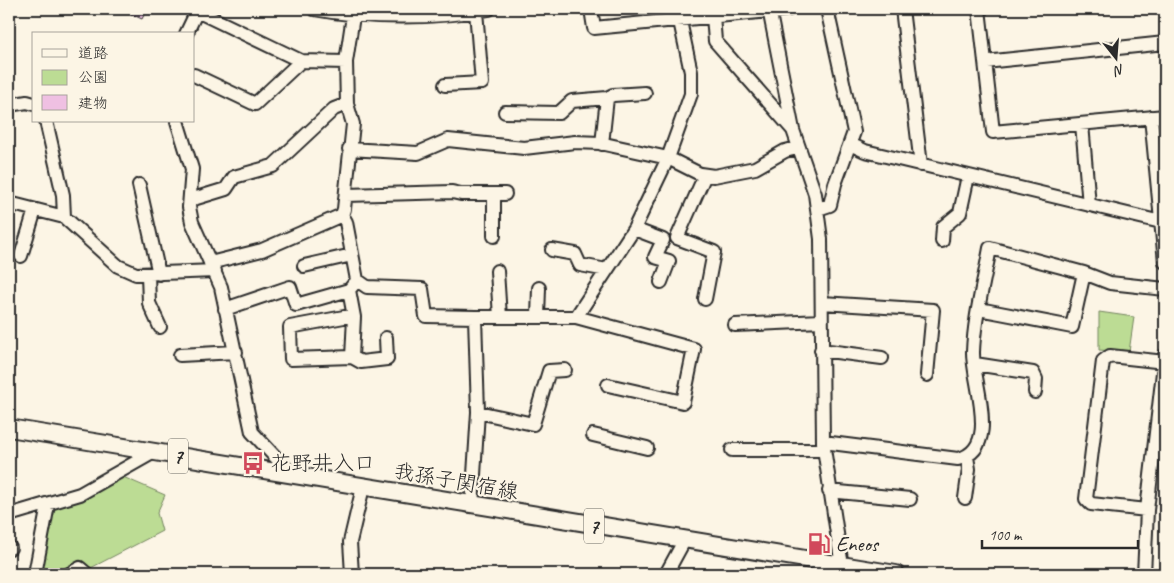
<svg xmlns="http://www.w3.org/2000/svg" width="1174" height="583" font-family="Caveat,'Klee One',sans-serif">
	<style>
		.green { fill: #bcdc94; stroke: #748460 }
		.building { fill: #efc0e2; stroke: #2b2b2b }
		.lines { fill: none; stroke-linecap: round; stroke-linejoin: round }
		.minor-casing { stroke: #2b2b2b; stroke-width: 16 }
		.major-casing { stroke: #2b2b2b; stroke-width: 20 }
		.minor { stroke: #fcf5e5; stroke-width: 12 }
		.major { stroke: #fcf5e5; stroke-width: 16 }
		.labels { text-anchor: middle; stroke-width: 4.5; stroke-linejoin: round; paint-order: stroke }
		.shield { fill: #fcf5e5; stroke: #6a6863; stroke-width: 1 }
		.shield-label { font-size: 20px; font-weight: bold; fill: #2b2b2b }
		.poi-label { font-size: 21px; fill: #2b2b2b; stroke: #fcf5e5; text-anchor: start }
		.street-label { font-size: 21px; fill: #2b2b2b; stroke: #fcf5e5 }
	</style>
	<rect width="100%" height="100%" fill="#fcf5e5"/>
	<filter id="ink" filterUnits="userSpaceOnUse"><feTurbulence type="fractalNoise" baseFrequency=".02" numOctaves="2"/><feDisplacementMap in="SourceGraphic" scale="10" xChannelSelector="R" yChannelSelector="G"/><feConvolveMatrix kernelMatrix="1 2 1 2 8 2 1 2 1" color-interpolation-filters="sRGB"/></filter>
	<g filter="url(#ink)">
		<path class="green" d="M 1099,312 L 1134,317 L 1129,352 L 1099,350 Z
			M 116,474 L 165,495 L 157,513 L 162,531 L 85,571 L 69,574 L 35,574 L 48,505 Z"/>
		<path class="building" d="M 120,9 L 147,9 L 142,19 Z"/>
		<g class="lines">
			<defs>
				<path id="minor" d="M 314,9 C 366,19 437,19 489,9
					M 591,9 L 594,28 L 789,9
					M 769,9 L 793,130 L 815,194 L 821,239 L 823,442 L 842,566 L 840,574
					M 902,9 L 921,165
					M 979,9 L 993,132 L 1165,116
					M 197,11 L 301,61
					M 713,16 L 715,41 L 793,130
					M 186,34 L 198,9
					M 985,62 L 1165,43
					M 194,75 L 255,104 L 301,61 L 346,62
					M 445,85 L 482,83 L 476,11
					M 607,98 L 613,95 L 645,93
					M 9,105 L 27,102 L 34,104
					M 505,112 L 559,113 L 572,101 L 607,98 L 602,144
					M 1151,117 L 1165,262
					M 46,121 L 63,195 L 64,217 L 118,266 L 136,274 L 215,271
					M 177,121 L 192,169 L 189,207 L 192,222 L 221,287 L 252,432 L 293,476
					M 1082,124 L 1089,205
					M 850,144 L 865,151 L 1161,222 L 1165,221
					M 349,149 L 418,153 L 448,140 L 524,148 L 575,142 L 600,143 L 668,158 L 700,174 L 714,176 L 755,168 L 785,151 L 797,148
					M 139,185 L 159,274
					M 494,194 L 494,236
					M 346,195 L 452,192 L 461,194 L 505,194
					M 190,200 L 226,189 L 234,177 L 273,166 L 334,109 L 347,104
					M 9,203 L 64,217
					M 818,209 L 830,205 L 835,184 L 854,132 L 827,9
					M 342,215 L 346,222 L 357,280 L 367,287 L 422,289 L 426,316 L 475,317
					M 634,229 L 663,240 L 655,257 L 669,261 L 661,282
					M 942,241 L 943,227 L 960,213 L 968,176
					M 552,250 L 575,254 L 580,265 L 607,270
					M 21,256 L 35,210
					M 210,263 L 262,250 L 342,215 L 344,209 L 353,124 L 347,104 L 346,62 L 353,16
					M 304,266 L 352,255
					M 497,271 L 500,317
					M 148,274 L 149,303 L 160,327
					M 349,290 L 354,317 L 352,357 L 291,359 L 290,327 L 344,317 L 354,317
					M 705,299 L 714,252 L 677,238 L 705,175
					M 822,303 L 933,310 L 927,375
					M 225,309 L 290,287 L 296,305 L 349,290 L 354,284
					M 979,309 L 1072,327 L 1084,273
					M 538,317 L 539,288
					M 576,317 L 634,229 L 668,158 L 691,94 L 691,72 L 680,21
					M 735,325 L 821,321
					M 821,350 L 882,358
					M 180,355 L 236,352
					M 352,357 L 361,362 L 387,359 L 386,338
					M 975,364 L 1033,373 L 1036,379 L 1035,392
					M 478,412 L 533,424 L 549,371 L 565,370
					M 593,435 L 647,448
					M 823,442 L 958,459 C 1002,449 972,381 973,352 C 974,318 984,282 990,248 L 1084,273 L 1110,283 L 1165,289
					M 732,450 L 824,450
					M 829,491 L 910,499
					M 965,498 L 969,469 L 967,457
					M 472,506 L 478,412 L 475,317 L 576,317 L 694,349 L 683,402 L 608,385
					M 1147,510 L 1091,504 L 1086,499 L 1103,361 L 1110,356 L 1165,362
					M 9,515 L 80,494 L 154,452
					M 9,548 L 10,548
					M 35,574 L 48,505
					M 69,574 L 80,568 L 87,574
					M 352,574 L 350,542 L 363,487
					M 666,574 L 684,541
					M 1144,574 L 1147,510 L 1165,355"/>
				<path id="major" d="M 9,428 L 896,574"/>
			</defs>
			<use href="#minor" class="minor-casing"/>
			<use href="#major" class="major-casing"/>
			<use href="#minor" class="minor"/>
			<use href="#major" class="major"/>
		</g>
	</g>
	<defs>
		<symbol id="bus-bare" viewBox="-9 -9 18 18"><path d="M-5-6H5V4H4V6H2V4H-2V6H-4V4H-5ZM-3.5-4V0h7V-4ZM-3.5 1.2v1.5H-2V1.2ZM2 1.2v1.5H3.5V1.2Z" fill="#d1495b" stroke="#fcf5e5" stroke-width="2.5" paint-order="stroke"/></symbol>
		<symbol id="fuel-bare" viewBox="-9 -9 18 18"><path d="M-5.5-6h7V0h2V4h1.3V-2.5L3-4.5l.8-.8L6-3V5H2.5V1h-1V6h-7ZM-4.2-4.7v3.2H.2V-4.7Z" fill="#d1495b" stroke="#fcf5e5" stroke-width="2.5" paint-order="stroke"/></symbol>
	</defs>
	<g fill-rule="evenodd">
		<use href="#bus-bare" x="237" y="447" width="32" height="32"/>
		<use href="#fuel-bare" x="803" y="528" width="32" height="32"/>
	</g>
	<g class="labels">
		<g class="shield">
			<rect x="168" y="438.5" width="20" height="35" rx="4"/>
			<rect x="584" y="508.5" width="20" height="35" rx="4"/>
		</g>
		<g class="shield-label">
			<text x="178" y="463">7</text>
			<text x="594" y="533">7</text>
		</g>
		<g class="poi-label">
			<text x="270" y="470">花野井入口</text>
			<text x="836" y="551">Eneos</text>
		</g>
		<g class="street-label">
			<text transform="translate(456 481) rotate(10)" y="7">我孫子関宿線</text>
		</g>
	</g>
	<rect width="1174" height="583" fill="none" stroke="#fcf5e5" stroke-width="30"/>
	<rect x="15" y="15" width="1144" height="553" fill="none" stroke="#2b2b2b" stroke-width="2" filter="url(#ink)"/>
	<rect x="32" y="32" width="162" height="90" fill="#fcf5e5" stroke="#a8a49b"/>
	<rect x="42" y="49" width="25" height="8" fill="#fcf5e5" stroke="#a8a49b"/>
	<text x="78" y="58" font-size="15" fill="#2b2b2b">道路</text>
	<rect x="42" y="70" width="25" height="15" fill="#bcdc94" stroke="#a8a49b"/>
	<text x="78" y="82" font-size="15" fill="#2b2b2b">公園</text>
	<rect x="42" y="95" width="25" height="15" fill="#efc0e2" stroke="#a8a49b"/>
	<text x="78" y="108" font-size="15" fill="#2b2b2b">建物</text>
	<g transform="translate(1116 58) rotate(163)" stroke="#fcf5e5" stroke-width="4" paint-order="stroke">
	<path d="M0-4L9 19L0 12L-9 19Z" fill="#2b2b2b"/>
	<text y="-8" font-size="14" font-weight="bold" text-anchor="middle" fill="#2b2b2b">N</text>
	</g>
	<path d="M982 540v8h156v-8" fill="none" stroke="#2b2b2b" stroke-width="2.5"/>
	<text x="989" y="540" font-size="15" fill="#2b2b2b" stroke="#fcf5e5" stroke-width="4" paint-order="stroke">100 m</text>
</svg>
